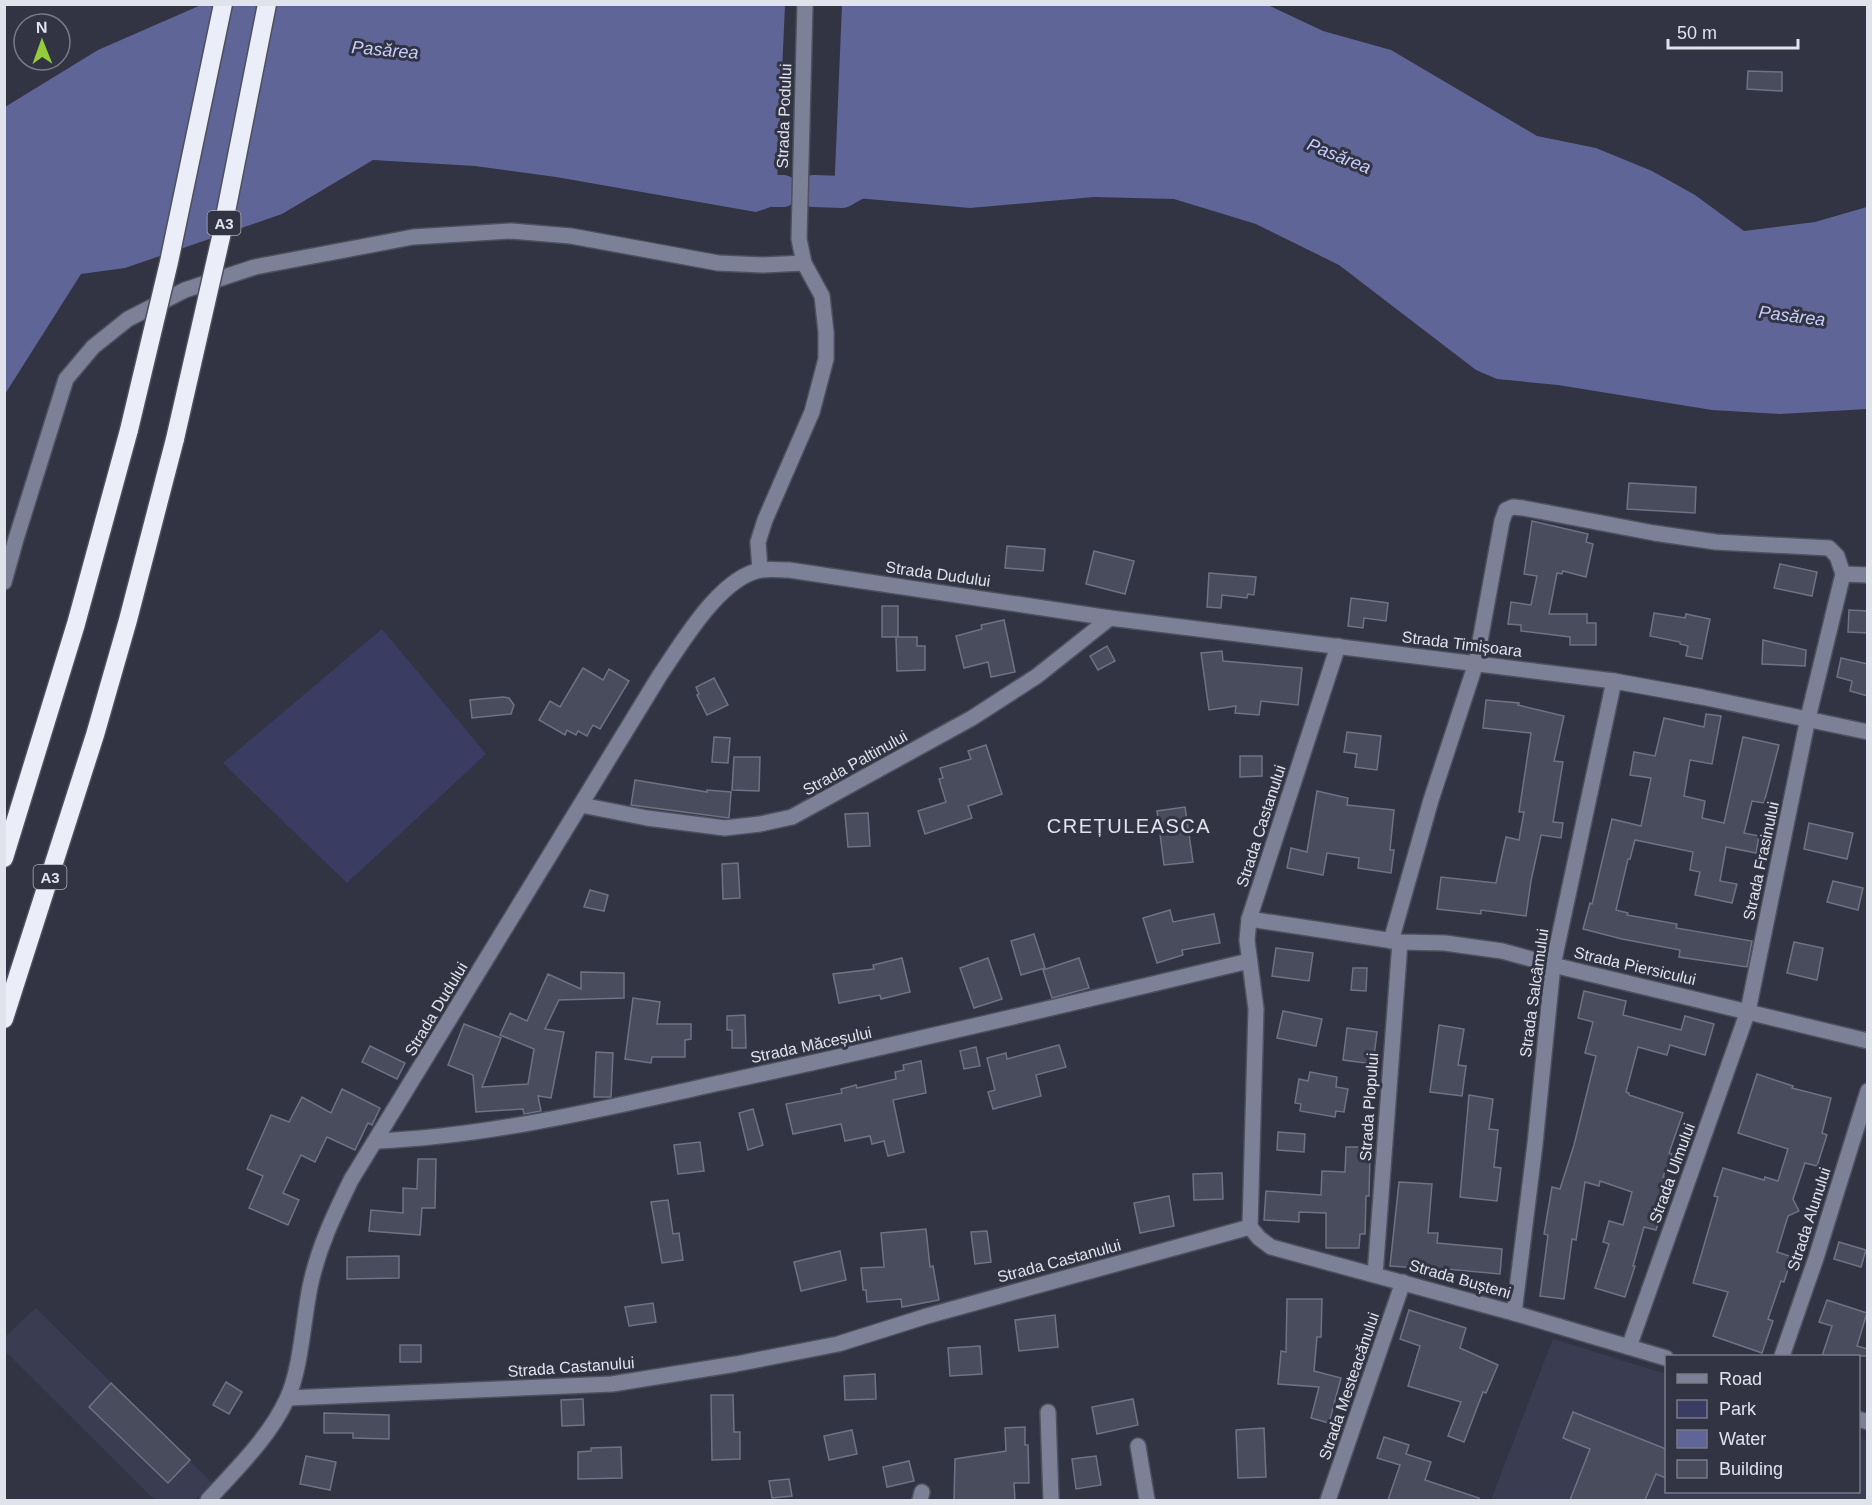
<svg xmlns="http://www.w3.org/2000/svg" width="1872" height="1505" font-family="Helvetica,sans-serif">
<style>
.built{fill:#3a3d52}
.green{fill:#3a3d61}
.water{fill:#606597}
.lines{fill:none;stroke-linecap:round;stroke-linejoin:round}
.river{stroke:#606597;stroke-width:32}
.building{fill:#494c5c;stroke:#6f7284;stroke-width:1.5}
.minor-casing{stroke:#4e505e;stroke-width:18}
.highway-casing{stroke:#4e505e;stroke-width:21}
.minor{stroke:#7d8198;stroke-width:15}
.highway{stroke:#ebedf9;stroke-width:18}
.highway-bridge-casing{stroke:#4e505e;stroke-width:21;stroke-linecap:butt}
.highway-bridge{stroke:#ebedf9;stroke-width:18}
.labels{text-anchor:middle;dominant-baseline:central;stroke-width:6;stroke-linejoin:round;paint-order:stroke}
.shield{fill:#323443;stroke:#acaeb9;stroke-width:1.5}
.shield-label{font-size:15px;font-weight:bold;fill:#e0e2ec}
.street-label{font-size:16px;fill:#e0e2ec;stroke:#323443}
.water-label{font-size:18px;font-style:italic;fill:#c8cefd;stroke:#323443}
.quarter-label{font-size:20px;letter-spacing:1.5px;fill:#e0e2ec;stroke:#323443}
</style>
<rect width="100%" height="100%" fill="#323443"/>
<!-- built -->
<g class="built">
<path d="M36,1308L212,1483L195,1500H155L5,1351V1337Z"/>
<path d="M1553,1339L1666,1374V1492H1858L1859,1438L1867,1441V1500H1491Z"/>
</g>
<!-- green -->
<path class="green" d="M382,629L486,754L347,883L223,763Z"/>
<!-- water -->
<g class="water">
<path d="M201,5H785L776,205L756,212L556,177L475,166L373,160L282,214L125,268L81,274L5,394V107L98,50Z"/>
<path d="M842,5H1268L1323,31L1391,50L1537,136L1596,148L1652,171L1695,195L1744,231L1815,222L1867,207V409L1780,414L1712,410L1558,385L1497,379L1476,370L1339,265L1256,224L1174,199L1094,197L970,208L834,196Z"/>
</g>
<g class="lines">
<!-- river -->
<g class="river">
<path d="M740,172L773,191H783"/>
<path d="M814,191L842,192L872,175"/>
</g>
</g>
<!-- building -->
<g class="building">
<path d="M1748,71L1782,72V91L1747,89Z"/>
<path d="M1629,483L1696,487L1695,513L1627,509Z"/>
<path d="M1532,521L1588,534L1586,542L1593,544L1586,577L1563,571L1562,574L1557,573L1549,614H1587V623H1596V645H1570V637L1521,631V625L1508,624L1511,602L1531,605L1537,576L1524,574Z"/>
<path d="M1007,546L1045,549L1043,571L1005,568Z"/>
<path d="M1094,551L1134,561L1125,594L1086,584Z"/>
<path d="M1780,564L1817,572L1812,596L1774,588Z"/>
<path d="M1209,573L1256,577L1254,595L1248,594L1247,598L1222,595L1221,608L1207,607Z"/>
<path d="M1351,598L1388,603L1386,621L1364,618L1363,628L1348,626Z"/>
<rect x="882" y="606" width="16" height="31"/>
<path d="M1849,610L1868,611V633L1848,632Z"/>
<path d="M1654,613L1685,618L1686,614L1710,619L1702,659L1686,656L1688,646L1680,644V642L1650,636Z"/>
<path d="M1004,620L1015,672L991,677L988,662L964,668L956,636L982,629L981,625Z"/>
<path d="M896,637H917V646H925V670L897,671Z"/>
<path d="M1763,640L1806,650L1805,666L1762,664Z"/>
<path d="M1107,646L1115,661L1098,670L1090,656Z"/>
<path d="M1222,651L1223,661L1302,668L1298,705L1261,701L1259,715L1235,713L1236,706L1209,710L1201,653Z"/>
<path d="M1841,658L1868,664V696L1850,691L1852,681L1837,677Z"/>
<path d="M583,668L603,680L609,669L629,681L600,729L593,725L587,736L578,731L576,735L567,730L565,735L539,720L550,701L560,707Z"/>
<path d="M714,678L728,705L707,715L697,695L699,694L696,687Z"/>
<path d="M503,697L509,698L514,705L511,714L472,718L470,700Z"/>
<path d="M1486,700L1519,703L1518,705L1564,716L1554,761L1563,762L1553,822L1563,823L1561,838L1541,835L1531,881L1526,916L1481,910V914L1437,909L1441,877L1496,883L1506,837L1519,840L1524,812H1519L1531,733L1483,728Z"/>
<path d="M1706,714L1721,716L1712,764L1690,760L1684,796L1705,801L1702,818L1724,823L1743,737L1779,745L1764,803L1752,801L1744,833L1759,836L1756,853L1726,847L1720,881L1737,884L1732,903L1695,895L1700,872L1690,870L1693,852L1635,840L1630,859H1628L1616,910L1628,913L1627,915L1677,924L1676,928L1752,941L1747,967L1679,957L1680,950L1622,939L1583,929L1590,903L1592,904L1612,819L1641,826L1651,778L1630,775L1634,752L1655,756L1664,718L1704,727Z"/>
<path d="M1347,732L1381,736L1377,770L1355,767L1357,754L1344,752Z"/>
<path d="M714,737L730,738L728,763L712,762Z"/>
<path d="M986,745L1002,794L968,806L972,818L925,834L918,811L946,802L939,779L943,778L940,768L971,759L968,751Z"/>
<path d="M1240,756H1262V776L1240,777Z"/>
<path d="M734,757H760L759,791L732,790Z"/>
<path d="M635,780L707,792V790L731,792L729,818L631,805Z"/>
<path d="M1317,791L1348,798L1347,805L1394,810L1390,850H1394L1391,873L1358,868L1359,858L1327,853L1323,875L1287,868L1291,848L1307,852Z"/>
<path d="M1185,807L1193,862L1164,865L1157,811Z"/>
<path d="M868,813L870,846L848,847L845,814Z"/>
<path d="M1809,823L1853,833L1847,859L1804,849Z"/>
<path d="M738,863L740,898L723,899L722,864Z"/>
<path d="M1833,881L1863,888L1858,910L1827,902Z"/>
<path d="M590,890L608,895L604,911L584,907Z"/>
<path d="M1170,910L1173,922L1214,914L1220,943L1182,950L1183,955L1157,963L1143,918Z"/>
<path d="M1034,934L1045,968L1021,975L1011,941Z"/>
<path d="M1794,942L1823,948L1817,980L1787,973Z"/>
<path d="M1276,948L1313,953L1309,981L1272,976Z"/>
<path d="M902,958L910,992L881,999L880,995L839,1003L833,974L874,969L873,965Z"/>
<path d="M988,958L1002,999L974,1008L960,968Z"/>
<path d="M1079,958L1089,988L1052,998L1043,970Z"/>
<path d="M1353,968H1367L1366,991L1351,990Z"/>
<path d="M581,972L624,973V998L559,1000L545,1029L564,1032L551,1098L538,1096L541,1111L524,1114L523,1109L476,1112L473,1075L448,1065L464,1024L501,1038L482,1087L528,1084L534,1049L500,1035L510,1013L527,1021L548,974L581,989Z"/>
<path d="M1584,991L1626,1001L1623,1015L1681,1030L1685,1016L1714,1024L1705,1055L1670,1045L1667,1055L1638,1047L1626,1092L1629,1093V1095L1683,1113L1669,1153L1672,1154L1663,1177L1673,1180L1668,1193H1667L1656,1230L1644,1227L1633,1266H1635L1625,1297L1595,1288L1609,1244L1603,1242L1609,1221L1623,1225L1632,1192L1600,1181L1599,1186L1585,1182L1576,1240L1572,1239L1564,1299L1540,1296L1548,1235L1544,1234L1552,1187L1560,1189L1574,1145L1596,1056L1585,1053L1593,1022L1578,1018Z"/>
<path d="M633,998L660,1002L657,1024H691V1039L685,1040V1057H652L651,1063L625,1059Z"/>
<path d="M1283,1011L1322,1019L1316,1046L1277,1038Z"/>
<path d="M745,1015L746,1048H732V1030H727V1016Z"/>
<path d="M1439,1025L1464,1029L1458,1065L1466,1066L1462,1096L1430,1092Z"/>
<path d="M1347,1028L1377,1032L1373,1064L1343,1060Z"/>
<path d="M1059,1045L1066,1067L1036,1075L1041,1096L993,1109L988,1092L995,1090L987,1058L1006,1053L1007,1059Z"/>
<path d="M370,1046L405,1063L397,1079L362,1062Z"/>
<path d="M976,1047L980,1066L964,1069L960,1051Z"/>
<path d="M596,1052L613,1053L611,1097H594Z"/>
<path d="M921,1061L926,1093L893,1100L904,1152L888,1156L884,1141L872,1144L870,1136L845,1141L841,1124L793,1134L786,1104L842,1093L841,1089L856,1085L857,1088L896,1079L895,1072L904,1070L903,1065Z"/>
<path d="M1310,1072L1337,1077L1336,1087L1348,1089L1344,1112L1336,1111L1335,1117L1300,1111L1301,1104L1295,1103L1299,1079L1308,1081Z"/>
<path d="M1757,1074L1793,1086L1792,1088L1831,1098L1822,1133L1827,1135L1817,1166L1805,1163L1793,1199L1799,1211L1788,1216L1777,1252L1792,1257L1784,1282L1781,1281L1768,1319L1773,1321L1762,1353L1713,1336L1728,1292L1693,1283L1718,1197L1714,1196L1723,1168L1764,1180L1765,1177L1778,1181L1788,1149L1738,1133Z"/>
<path d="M342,1089L380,1108L372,1125L368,1123L355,1150L327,1137L315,1162L301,1155L283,1193L299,1200L288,1225L249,1208L263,1176L247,1169L271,1115L289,1122L302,1097L331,1113Z"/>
<path d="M1469,1095L1493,1099L1489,1129L1498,1130L1494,1167L1501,1168L1497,1201L1460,1197Z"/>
<path d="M753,1109L763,1145L748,1150L739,1113Z"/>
<path d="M1278,1132L1305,1134L1304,1152L1277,1150Z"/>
<path d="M700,1142L704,1171L678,1174L674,1145Z"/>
<path d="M1346,1147H1363L1362,1154H1370L1369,1196H1366L1365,1234H1360L1359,1248H1326V1213L1299,1212V1222L1264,1220L1266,1191L1321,1195L1322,1171L1345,1172Z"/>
<path d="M418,1159H436L435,1208H422L420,1235L369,1231L371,1210L403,1213V1188L417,1189Z"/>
<path d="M1222,1173L1223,1199L1194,1200L1193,1174Z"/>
<path d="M1399,1182L1432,1184L1428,1233H1438L1437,1243L1502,1249L1500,1274L1435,1268V1269L1390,1266Z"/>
<path d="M1169,1196L1174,1226L1140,1233L1134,1203Z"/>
<path d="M668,1200L673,1234L679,1233L683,1260L662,1263L651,1202Z"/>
<path d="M926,1229L930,1267L933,1266L939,1300L902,1307L901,1299L867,1302L866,1290H863L861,1268L884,1267L881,1233Z"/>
<path d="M987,1231L991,1262L975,1264L971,1232Z"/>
<path d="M1839,1242L1866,1250L1861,1267L1834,1259Z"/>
<path d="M840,1251L846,1280L801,1291L794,1262Z"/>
<path d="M399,1256V1278L347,1279V1257Z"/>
<path d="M1287,1299H1322L1321,1337H1317L1314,1371L1341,1378L1329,1423L1311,1418L1319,1387L1278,1384L1281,1351L1286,1352Z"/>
<path d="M1827,1300L1867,1313L1857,1346L1868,1349V1356H1822L1832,1326L1819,1322Z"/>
<path d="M653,1303L656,1322L629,1326L625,1307Z"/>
<path d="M1409,1310L1466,1328L1460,1348L1498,1365L1486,1393L1483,1392L1464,1442L1448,1436L1461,1402L1408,1386L1420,1346L1400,1339Z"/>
<path d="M1055,1315L1058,1347L1019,1351L1015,1320Z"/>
<rect x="400" y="1345" width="21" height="17"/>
<path d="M980,1346L982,1374L950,1376L948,1348Z"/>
<path d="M875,1374L876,1399L845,1400L844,1376Z"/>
<path d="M226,1382L242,1392L229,1414L213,1405Z"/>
<path d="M111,1383L190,1460L168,1483L89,1407Z"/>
<path d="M711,1395H733L734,1432H740V1459L712,1460Z"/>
<path d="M583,1399L584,1425L562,1426L561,1400Z"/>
<path d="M1133,1399L1138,1425L1097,1434L1092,1407Z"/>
<path d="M1573,1412L1666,1449V1478L1656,1474L1645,1500H1570L1590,1449L1563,1438Z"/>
<path d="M324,1413L389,1415V1439L353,1438V1433H324Z"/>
<path d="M1025,1427V1445H1028L1029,1483H1014L1015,1500H954L955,1459L1006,1451L1005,1428Z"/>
<path d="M1264,1428L1266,1477L1238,1478L1236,1430Z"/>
<path d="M852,1430L857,1454L829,1460L824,1436Z"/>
<path d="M1384,1437L1409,1445L1406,1454L1431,1462L1425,1480L1479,1498V1500H1388L1400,1465L1377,1458Z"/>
<path d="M621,1447L622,1478L578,1479V1452L591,1451V1448Z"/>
<path d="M306,1456L336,1462L330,1490L300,1484Z"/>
<path d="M1096,1456L1101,1485L1076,1489L1072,1459Z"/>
<path d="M909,1461L914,1481L887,1487L883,1467Z"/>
<path d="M789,1479L792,1496L772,1498L769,1481Z"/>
</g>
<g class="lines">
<defs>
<g id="minor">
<path d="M760,570L758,542L765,520L812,412L826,359V332L822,296L804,263L799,239L805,4"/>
<path d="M4,582L16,539L66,379L93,347L128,319L185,290L255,267L413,237L511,231L571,236L718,263L763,265L804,263"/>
<path d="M581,805L647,818L725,828L760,824L792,817L972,718L1037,676L1110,618"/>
<path d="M1249,919L1400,942L1445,943L1502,951L1553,965L1868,1041"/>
<path d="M1391,941L1431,800L1476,663L1502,521L1506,510L1513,507L1523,508L1654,533L1716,542L1829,548L1837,556L1843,574"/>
<path d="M377,1141C494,1136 610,1107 724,1082C900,1044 1074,1003 1249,961"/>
<path d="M1250,1227L1256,1009L1247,940L1249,919L1338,646"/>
<path d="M1250,1227L1259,1238L1271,1247L1514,1313L1666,1358"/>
<path d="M1375,1275L1400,942"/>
<path d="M1514,1313L1535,1144L1553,965L1614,681"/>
<path d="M1629,1347L1748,1011L1808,718L1843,574L1868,575"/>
<path d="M1782,1356L1816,1258L1868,1091"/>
<path d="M288,1398L612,1384L736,1364L838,1344L927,1316L1250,1227"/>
<path d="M1048,1412L1051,1500"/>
<path d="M1858,1419L1868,1422"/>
<path d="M1138,1446L1147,1500"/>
<path d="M208,1500C236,1469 269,1438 287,1399C301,1369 303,1321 310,1287C318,1248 334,1215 351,1180L660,675C682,643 720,577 761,570C770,569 780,570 789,570L1110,618L1614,681L1702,697L1868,732"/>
<path d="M920,1500L922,1492"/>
<path d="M1328,1500L1403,1282"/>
</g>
<g id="highway">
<path d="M4,858L76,624L129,430"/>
<path d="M4,1019L95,735L128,620L175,439"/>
</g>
</defs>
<!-- minor casing -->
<use href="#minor" class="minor-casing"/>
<!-- highway casing -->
<use href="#highway" class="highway-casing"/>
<!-- minor -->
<use href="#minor" class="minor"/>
<!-- highway -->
<use href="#highway" class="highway"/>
<defs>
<g id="highway-bridge">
<path d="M129,430L169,262L223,4"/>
<path d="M175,439L221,237L267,4"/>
</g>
</defs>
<!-- highway-bridge casing -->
<use href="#highway-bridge" class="highway-bridge-casing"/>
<!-- highway-bridge -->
<use href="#highway-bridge" class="highway-bridge"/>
</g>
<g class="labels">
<!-- shield labels -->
<g class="shield">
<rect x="207.5" y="211" width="33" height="24" rx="4.5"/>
<rect x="33.5" y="865" width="33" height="24" rx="4.5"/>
</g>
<g class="shield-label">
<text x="224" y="223">A3</text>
<text x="50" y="877">A3</text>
</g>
<!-- street labels -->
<g class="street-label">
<text transform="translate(784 116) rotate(-88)">Strada Podului</text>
<text transform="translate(938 574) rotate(8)">Strada Dudului</text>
<text transform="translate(1462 644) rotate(7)">Strada Timișoara</text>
<text transform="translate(855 763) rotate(-29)">Strada Paltinului</text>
<text transform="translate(1261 826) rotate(-72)">Strada Castanului</text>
<text transform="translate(1761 861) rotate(-78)">Strada Frasinului</text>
<text transform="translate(1635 966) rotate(13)">Strada Piersicului</text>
<text transform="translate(1534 993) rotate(-82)">Strada Salcâmului</text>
<text transform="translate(436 1009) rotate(-59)">Strada Dudului</text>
<text transform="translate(811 1045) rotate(-12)">Strada Măceșului</text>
<text transform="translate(1369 1107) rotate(-86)">Strada Plopului</text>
<text transform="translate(1672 1173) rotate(-70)">Strada Ulmului</text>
<text transform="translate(1809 1219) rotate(-72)">Strada Alunului</text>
<text transform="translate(1059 1261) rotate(-15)">Strada Castanului</text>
<text transform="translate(1460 1279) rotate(16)">Strada Bușteni</text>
<text transform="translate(571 1367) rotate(-4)">Strada Castanului</text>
<text transform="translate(1349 1386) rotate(-71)">Strada Mesteacănului</text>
</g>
<!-- water labels -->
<g class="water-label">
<text transform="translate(385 50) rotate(5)">Pasărea</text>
<text transform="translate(1339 156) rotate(22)">Pasărea</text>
<text transform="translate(1792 316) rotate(7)">Pasărea</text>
</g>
<!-- quarter labels -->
<g class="quarter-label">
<text x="1129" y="826">CREȚULEASCA</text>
</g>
</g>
<!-- border -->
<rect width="1872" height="1505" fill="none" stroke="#e0e2ec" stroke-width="12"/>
<!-- legend -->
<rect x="1665" y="1355" width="195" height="138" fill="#323443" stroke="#787a87" stroke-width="1.5"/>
<rect x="1677" y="1374" width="30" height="9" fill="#7d8198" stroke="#787a87" stroke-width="1.5"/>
<text x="1719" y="1385" font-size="18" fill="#e0e2ec">Road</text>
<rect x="1677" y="1400" width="30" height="18" fill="#3a3d61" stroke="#787a87" stroke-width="1.5"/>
<text x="1719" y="1415" font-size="18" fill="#e0e2ec">Park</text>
<rect x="1677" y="1430" width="30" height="18" fill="#606597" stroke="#787a87" stroke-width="1.5"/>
<text x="1719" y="1445" font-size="18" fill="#e0e2ec">Water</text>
<rect x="1677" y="1460" width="30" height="18" fill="#494c5c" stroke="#787a87" stroke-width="1.5"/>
<text x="1719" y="1475" font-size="18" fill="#e0e2ec">Building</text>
<!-- north arrow -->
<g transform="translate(42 42) rotate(359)"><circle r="28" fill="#323443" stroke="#787a87" stroke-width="1.5"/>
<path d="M0-4.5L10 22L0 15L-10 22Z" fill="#94cc3c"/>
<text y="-9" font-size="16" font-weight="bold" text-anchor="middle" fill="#e0e2ec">N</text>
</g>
<!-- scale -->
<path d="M1668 39v9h130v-9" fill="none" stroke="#e0e2ec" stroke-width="3"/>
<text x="1677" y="39" font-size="18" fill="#e0e2ec" stroke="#323443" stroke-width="4.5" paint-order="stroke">50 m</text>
</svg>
